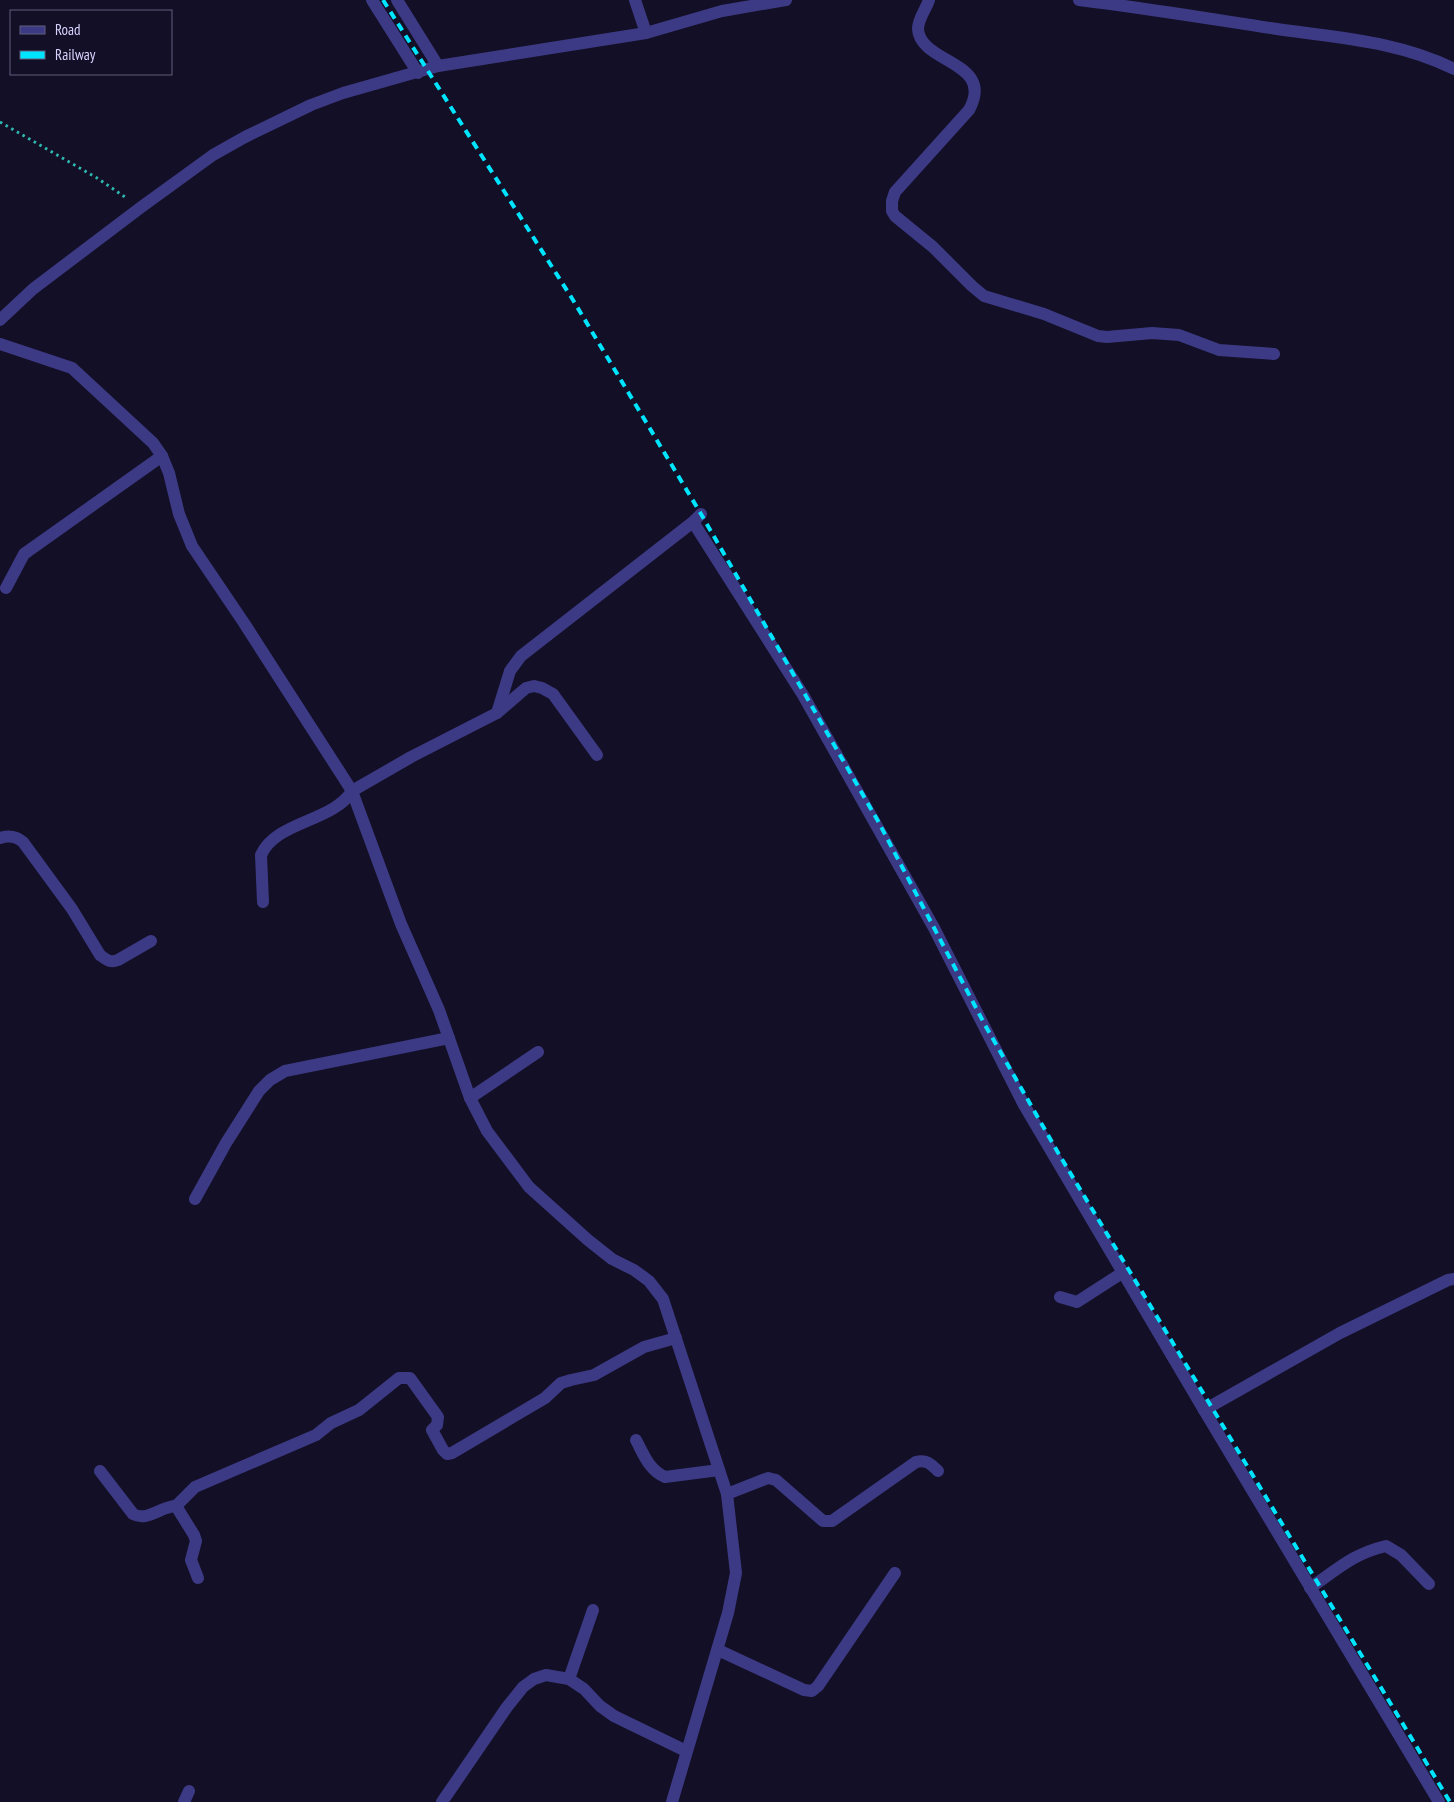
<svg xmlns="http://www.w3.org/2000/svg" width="1454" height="1802" font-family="'PT Sans Narrow',sans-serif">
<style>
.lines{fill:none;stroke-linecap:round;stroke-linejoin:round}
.path{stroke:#2fb8b0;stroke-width:3;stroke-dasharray:2.5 4;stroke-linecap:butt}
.minor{stroke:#3d3a85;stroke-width:12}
.rail{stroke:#00e5ff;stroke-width:4;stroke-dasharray:8 6;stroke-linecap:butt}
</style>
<rect width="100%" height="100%" fill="#130f26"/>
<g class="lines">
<!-- path -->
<path class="path" d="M0,122L97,178L128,199"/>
<!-- minor -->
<g class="minor">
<path d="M372,0L418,73"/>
<path d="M397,0L438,66"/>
<path d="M635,0L646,33"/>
<path d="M929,0C926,9 918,19 918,29C920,64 996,61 969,110L895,192L892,201V211L895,216L933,247L972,286L984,296L1044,314L1098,336L1107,337L1152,333L1179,335L1219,350L1274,354"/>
<path d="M1079,0C1145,8 1211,19 1277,29C1337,38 1399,41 1454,69"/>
<path d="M0,320L33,289L140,208L213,155L245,137L311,105L343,93L438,66L646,33L722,11L786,0"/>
<path d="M0,344L72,368L153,443L162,456L169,473L179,514L192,546L244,623L352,791L401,924L439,1010L470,1098L487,1131L529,1187L588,1240L612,1259L634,1270L649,1281L663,1299L727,1494L736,1573L728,1613L672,1802"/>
<path d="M693,522L803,695L934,928L1024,1105L1204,1410L1439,1802"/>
<path d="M6,588L24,554L162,456"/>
<path d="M497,713L526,688L534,686L542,688L553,694L597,755"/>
<path d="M0,838C9,835 16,836 23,842L72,909L100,955C107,960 110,963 118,960L151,941"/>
<path d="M263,902L261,855C276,821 333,822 352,791L411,757L497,713L510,671L521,656L693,522L701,514"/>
<path d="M470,1098L538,1052"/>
<path d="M195,1199L226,1143L259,1091L270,1080L285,1071L449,1038"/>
<path d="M1060,1297L1077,1302L1122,1273"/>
<path d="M1204,1410L1340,1333L1448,1280L1454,1279"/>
<path d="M636,1440C644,1455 649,1470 665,1477L719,1470"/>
<path d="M100,1471L133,1514C148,1522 161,1506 176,1506"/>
<path d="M727,1494L768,1478L776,1480L823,1521H832L916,1462C926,1459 931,1464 938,1471"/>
<path d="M198,1578L191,1560L196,1541L194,1535L176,1506L195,1487L316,1435L331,1423L359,1410L399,1378H410L438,1417L437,1425L432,1430L443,1450L447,1454L452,1453L545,1398L561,1383L571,1380L594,1375L644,1347L676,1338"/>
<path d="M1310,1588C1337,1570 1352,1554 1386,1546L1401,1555L1429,1584"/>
<path d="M718,1650L804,1690L812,1691L818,1686L895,1573"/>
<path d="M569,1679L593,1610"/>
<path d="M184,1802L189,1791"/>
<path d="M442,1802L507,1707L523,1687L534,1679L546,1675L569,1679L584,1689L600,1706L614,1716L686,1751"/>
</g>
<!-- rail -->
<path class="rail" d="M383,0L573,300L701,514L878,821L985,1025L1060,1156L1450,1802"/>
</g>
<!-- legend -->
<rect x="10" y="10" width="162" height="65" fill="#130f26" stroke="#625e7d"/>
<rect x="20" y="26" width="25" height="8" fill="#3d3a85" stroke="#625e7d"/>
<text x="55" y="35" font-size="15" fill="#d9d4ff">Road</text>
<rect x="20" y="51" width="25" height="8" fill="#00e5ff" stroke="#625e7d"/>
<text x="55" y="60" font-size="15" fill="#d9d4ff">Railway</text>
</svg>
